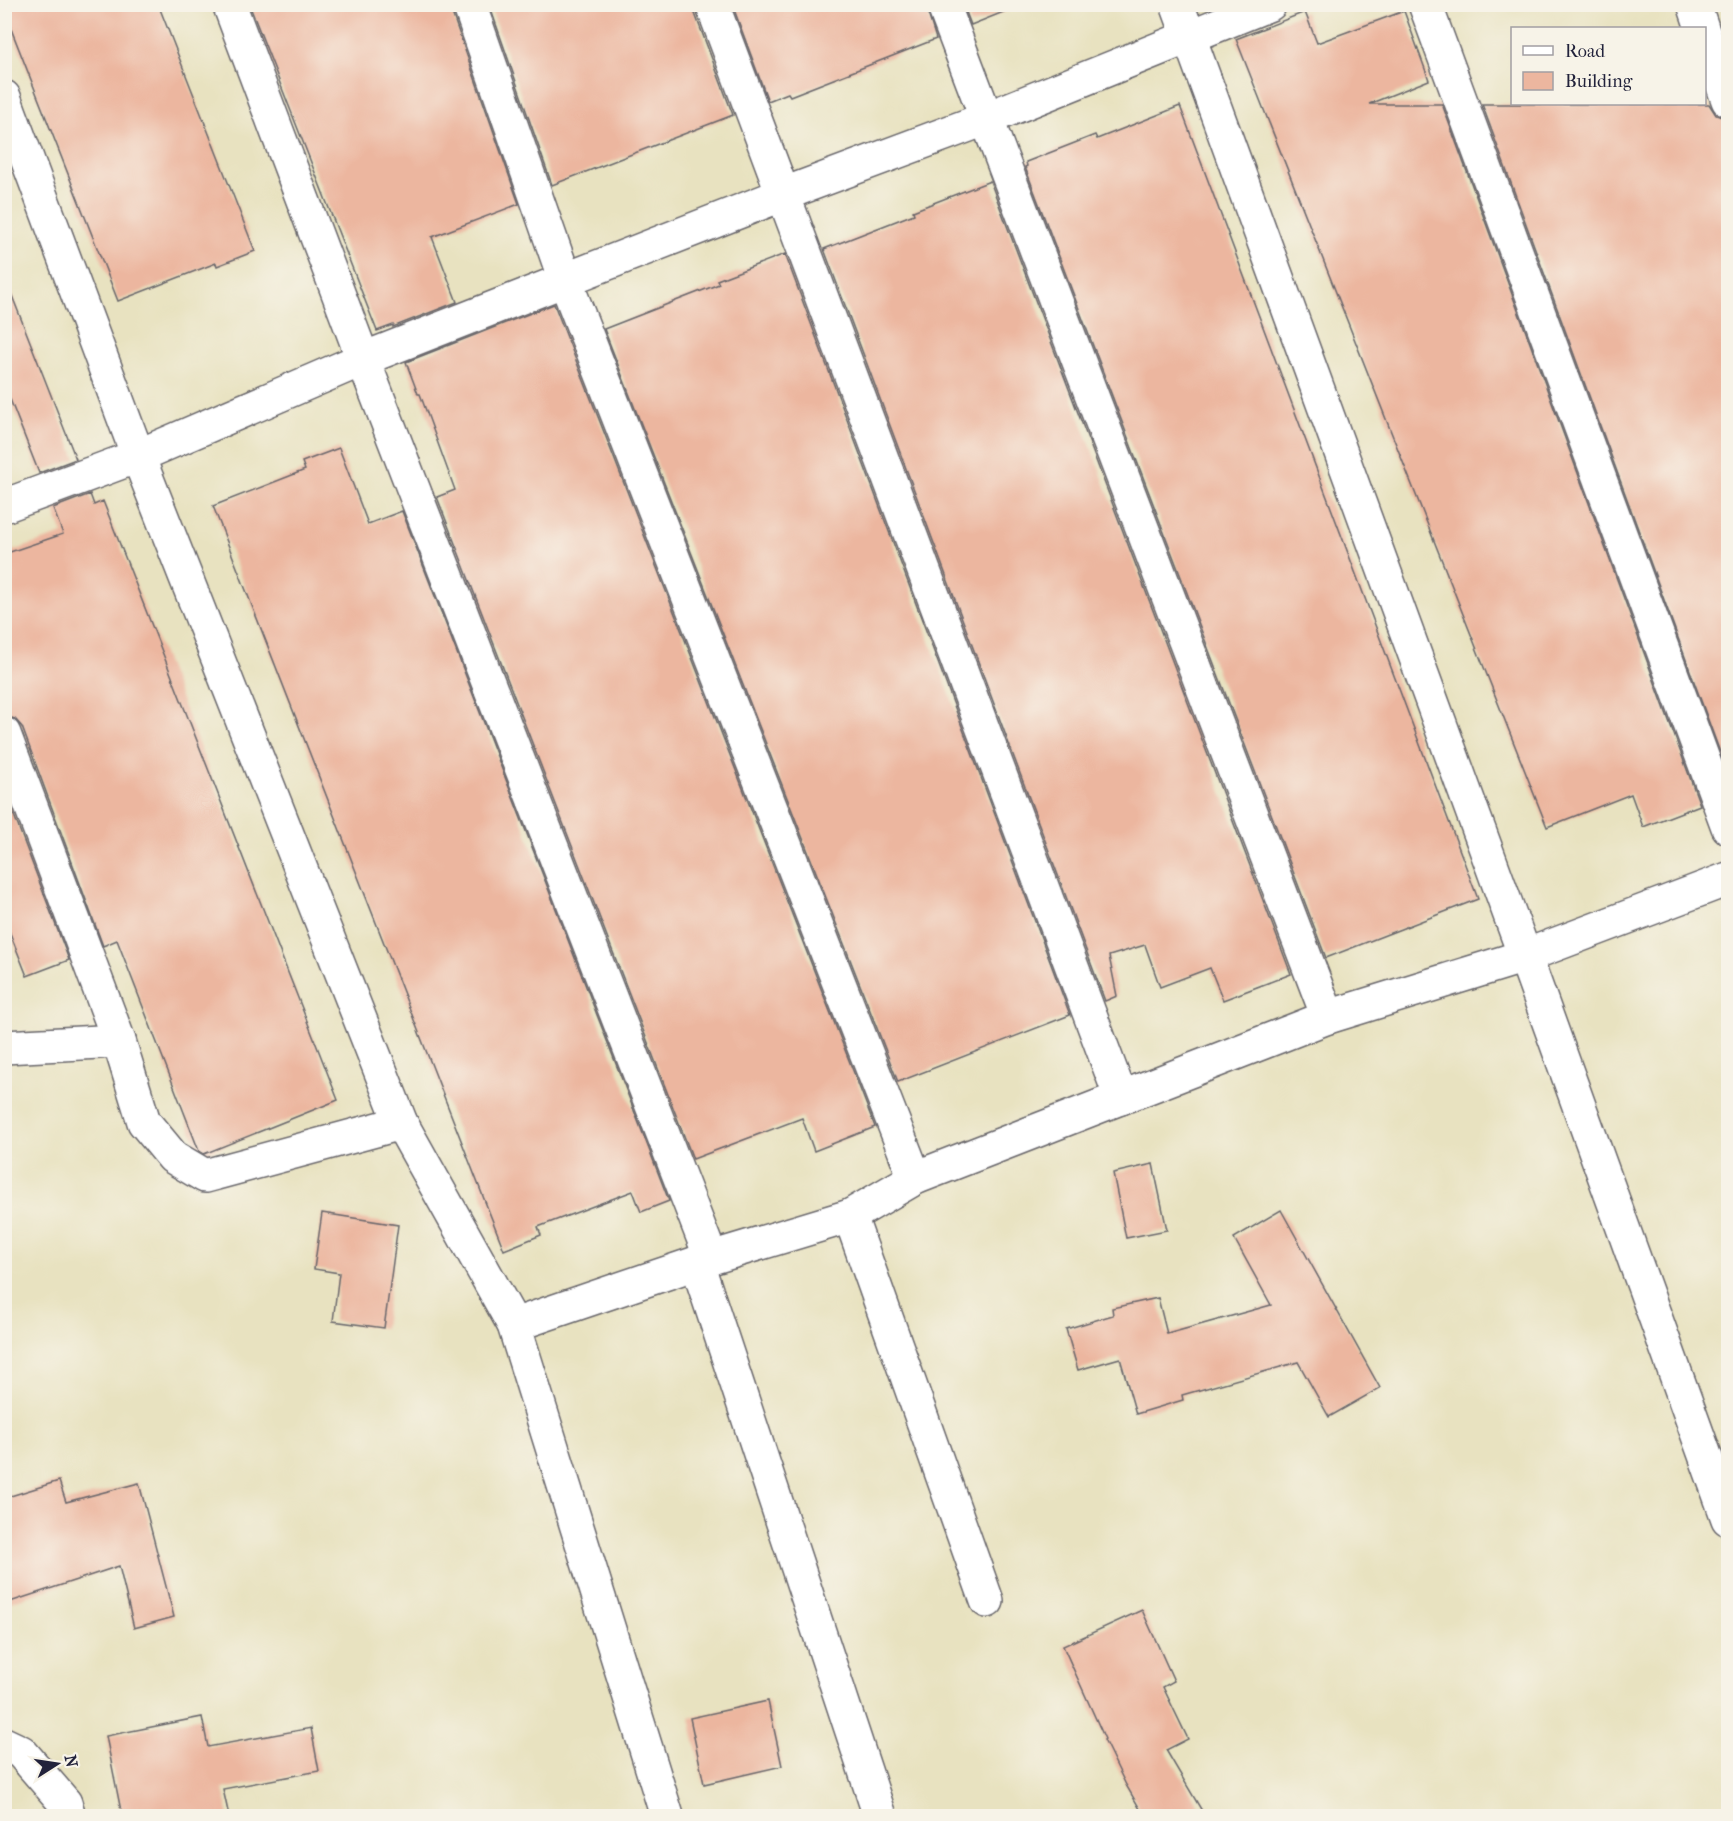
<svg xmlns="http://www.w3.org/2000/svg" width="1733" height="1821" font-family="'IM FELL French Canon',serif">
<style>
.building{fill:#ecb69f}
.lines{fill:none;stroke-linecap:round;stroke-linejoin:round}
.minor-casing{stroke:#67656a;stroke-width:36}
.minor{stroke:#fff;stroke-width:33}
</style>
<rect width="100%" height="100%" fill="#f7f3e8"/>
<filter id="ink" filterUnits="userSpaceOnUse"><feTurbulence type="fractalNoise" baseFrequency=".0167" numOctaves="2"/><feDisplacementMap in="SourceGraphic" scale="12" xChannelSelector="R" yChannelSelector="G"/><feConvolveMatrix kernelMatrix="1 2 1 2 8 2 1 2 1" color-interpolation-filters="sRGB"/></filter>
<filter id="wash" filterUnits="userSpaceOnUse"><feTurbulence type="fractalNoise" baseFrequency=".008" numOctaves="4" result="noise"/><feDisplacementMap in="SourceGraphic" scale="24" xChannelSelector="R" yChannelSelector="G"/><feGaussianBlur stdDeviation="1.35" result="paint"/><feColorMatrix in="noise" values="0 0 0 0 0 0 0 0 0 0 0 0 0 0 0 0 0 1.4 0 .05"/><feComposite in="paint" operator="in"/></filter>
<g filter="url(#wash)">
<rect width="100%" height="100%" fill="#e8e2c0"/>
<g id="blocks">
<!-- building -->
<g class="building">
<path d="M4,4H158L255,251L217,266L216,263L118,301L4,11Z"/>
<path d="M249,4H451V10L519,204L432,237L457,302L393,327V325L377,331Z"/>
<path d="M489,4H694V11L733,115L552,185Z"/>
<path d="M732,4H925L936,39L790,96L788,93L768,101Z"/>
<path d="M963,4H1016V7L971,25Z"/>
<path d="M1404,11L1429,80L1369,104H1442L1700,805L1643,827L1631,794L1547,827L1236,39L1305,12L1317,43Z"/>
<path d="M1482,104H1709L1716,115L1724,118H1728V774Z"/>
<path d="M1180,106L1478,899L1326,958L1025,167L1027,166L1026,162L1095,135L1097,139Z"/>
<path d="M990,181L1291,974L1223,1000L1210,968L1160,987L1145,945L1109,956L1117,996L1105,1001L824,249L914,214L913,211Z"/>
<path d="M785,254L1070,1015L898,1082L604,329L719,284L717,280Z"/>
<path d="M4,283H7L76,459L39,473L4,384Z"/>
<path d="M554,304L875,1127L814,1151L802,1118L693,1159L437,497L455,490L420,394H418L406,362Z"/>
<path d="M339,448L368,524L402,511L669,1201L641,1212L633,1191L538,1227L541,1235L504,1250L213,506L305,470L302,462Z"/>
<path d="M90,494L94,505L103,501L338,1100L204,1154L199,1151L117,940L103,946L22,727L15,719L4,716V554L63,534L53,508Z"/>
<path d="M4,789L69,960L27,976L4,918Z"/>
<path d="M1153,1164L1167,1230L1126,1238L1113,1173Z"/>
<path d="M1281,1210L1380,1388L1329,1417L1298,1362L1182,1395L1183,1400L1136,1414L1120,1358L1078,1370L1066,1329L1113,1315L1112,1308L1158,1298L1167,1334L1271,1305L1234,1238Z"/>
<path d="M322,1213L398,1225L384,1328L333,1321L339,1273L314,1269Z"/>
<path d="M59,1481L66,1502L139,1483L174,1617L134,1628L119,1566L4,1604V1498Z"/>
<path d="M1142,1610L1174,1681L1163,1687L1188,1739L1166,1750L1205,1816H1144L1126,1785L1104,1740L1105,1739L1063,1646Z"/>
<path d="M768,1701L782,1766L704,1784L690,1718Z"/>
<path d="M202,1717L208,1747L311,1728L319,1771L223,1789L229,1816H122L106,1736Z"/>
</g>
</g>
</g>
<g filter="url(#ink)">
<use href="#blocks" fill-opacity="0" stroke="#67656a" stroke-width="1.5"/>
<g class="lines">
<defs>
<g id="minor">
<path d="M229,4L363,359L711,1258"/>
<path d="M469,4L565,280L915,1178"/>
<path d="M712,4L1121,1098"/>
<path d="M943,4L1328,1017"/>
<path d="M1177,4L1525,956L1728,1519"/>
<path d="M1425,4L1728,827"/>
<path d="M1694,4L1702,28"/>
<path d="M1704,34L1728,100"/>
<path d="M4,97L138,456L401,1123L514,1325L667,1816"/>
<path d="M4,506L138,456L363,359L784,194L985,119L1270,4"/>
<path d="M4,734L119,1041L144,1122L173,1157L205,1176L401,1123"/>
<path d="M4,1047L119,1041"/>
<path d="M850,1216L987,1601"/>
<path d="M697,1263L880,1816"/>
<path d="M514,1325L711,1258L850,1216L915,1178L1328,1017L1525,956L1728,879"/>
<path d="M4,1744L21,1752L65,1803L69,1816"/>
</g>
</defs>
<!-- minor casing -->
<use href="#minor" class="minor-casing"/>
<!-- minor -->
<use href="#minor" class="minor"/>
</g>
</g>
<!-- margin -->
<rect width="1733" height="1821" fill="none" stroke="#f7f3e8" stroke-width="24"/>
<!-- legend -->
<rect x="1511" y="27" width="195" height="78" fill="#f7f3e8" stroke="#a29fa3" stroke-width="1.5"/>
<rect x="1523" y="46" width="30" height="9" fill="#ffffff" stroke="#a29fa3" stroke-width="1.5"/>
<text x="1565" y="57" font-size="18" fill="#22223b">Road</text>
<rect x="1523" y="72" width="30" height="18" fill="#ecb69f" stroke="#a29fa3" stroke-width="1.5"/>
<text x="1565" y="87" font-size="18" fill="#22223b">Building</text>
<!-- north arrow -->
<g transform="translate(57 1764) rotate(78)" stroke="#f7f3e8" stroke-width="4.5" paint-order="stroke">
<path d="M0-4.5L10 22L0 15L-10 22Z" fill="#22223b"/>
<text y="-9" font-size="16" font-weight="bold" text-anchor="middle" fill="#22223b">N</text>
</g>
</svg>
